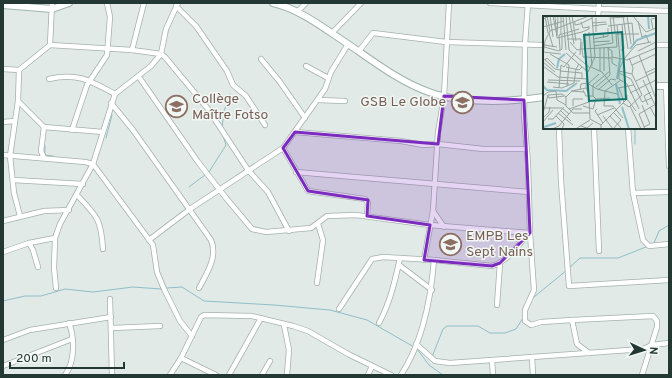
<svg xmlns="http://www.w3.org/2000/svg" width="672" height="378" font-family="Overpass,sans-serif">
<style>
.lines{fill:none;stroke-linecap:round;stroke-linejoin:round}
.stream{stroke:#8fbec9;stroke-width:1}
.street-casing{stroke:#a4b1ad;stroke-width:6}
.secondary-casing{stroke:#a1b4ae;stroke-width:8}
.street{stroke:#fff;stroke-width:4.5}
.secondary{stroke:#fff;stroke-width:6}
.marked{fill:#7b2cbf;fill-opacity:0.2;stroke:#7b2cbf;stroke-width:3;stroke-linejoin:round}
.labels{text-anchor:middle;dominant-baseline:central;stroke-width:3;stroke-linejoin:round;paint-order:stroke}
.education-label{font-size:14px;fill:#785e54;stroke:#f1f7f4;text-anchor:start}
.inset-river{fill:none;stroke:#8fbec9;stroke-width:2}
.inset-road{fill:none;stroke:#95a39e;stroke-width:1}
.view{fill:#0f766e;fill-opacity:0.15;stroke:#0f766e;stroke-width:2}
.inset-edge{fill:none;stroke:#233833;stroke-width:2}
</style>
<rect width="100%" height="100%" fill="#e1eae6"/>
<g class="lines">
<!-- stream -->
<g class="stream">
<path d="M222,128L224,111L230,94"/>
<path d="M635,128V144"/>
<path d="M106,138L112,115"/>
<path d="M45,146V155L53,156"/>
<path d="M209,172L226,145L222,133"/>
<path d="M189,187L205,175"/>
<path d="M654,243L659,231L669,225"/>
<path d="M569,268L580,258H618L646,247"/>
<path d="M167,288L182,287L204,301L274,305L330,310L367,320L414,347"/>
<path d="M534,297L567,270"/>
<path d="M3,301L25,296H41L65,289L93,292L133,287L161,289"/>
<path d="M417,349L429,365L443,375"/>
<path d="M432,357L443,329L447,326H478L490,333H505L516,329L523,318"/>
</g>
<defs>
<g id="street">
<path d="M490,3L598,9L669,11"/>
<path d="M528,3L525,44L524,115L528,164L530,233L534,290L525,310V321L531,325L541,322L572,320L653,316L657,321V327L642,375"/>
<path d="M176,6L196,26L227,71L233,85L246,96L265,125"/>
<path d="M297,12L306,3"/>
<path d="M598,17L599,3"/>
<path d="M332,33L361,3"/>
<path d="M50,45L132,50L161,54L165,57L208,109L248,170L268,192L289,231"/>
<path d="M655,45H669"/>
<path d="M132,50L144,3"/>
<path d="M359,51L373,33L446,42L544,45"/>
<path d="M261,59L280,82L305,118"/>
<path d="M306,66L328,78"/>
<path d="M3,69L19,70L50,45L52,3"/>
<path d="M19,70L18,101L10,156L14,193L20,216"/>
<path d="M139,77L198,162L226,198L252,229L266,232L311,228L327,216L356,215L430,225L530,233"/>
<path d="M49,79C77,72 91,81 115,94"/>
<path d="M666,86L669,166"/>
<path d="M318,100L345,101"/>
<path d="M18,101L44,127L103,132"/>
<path d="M111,103L133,130L211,240C218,257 207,273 199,288"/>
<path d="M3,122L15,121"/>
<path d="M559,128L561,181L569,286L669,280"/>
<path d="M594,128L599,251"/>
<path d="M628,128L633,193L643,240L649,246L669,244"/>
<path d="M72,130L87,85L107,55L110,17L107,3"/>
<path d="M295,132L401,141L423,145L438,144L483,149H526"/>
<path d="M283,148L308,191L365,199L368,203L367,216"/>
<path d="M3,155L85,162L93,164L153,245L157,272L164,289L180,321L192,336"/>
<path d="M44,158L41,151L44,127"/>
<path d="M296,172L529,192"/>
<path d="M13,180L83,184"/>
<path d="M633,193L669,192"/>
<path d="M77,195C97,216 101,219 103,249"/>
<path d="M433,211L444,227"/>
<path d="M3,221L44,211L69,210"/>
<path d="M149,240L190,209L283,148L325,89L331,72L348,44"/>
<path d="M29,243L33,250L38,267"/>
<path d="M3,252L29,243L55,238"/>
<path d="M424,260L433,211L438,133L444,96L449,3"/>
<path d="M399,265L432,290"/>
<path d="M317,283L323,240L318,224"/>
<path d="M56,288L54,268L55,238L60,224L93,164L115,94L151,66L161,54L166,29L178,3"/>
<path d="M110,299L112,375"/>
<path d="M497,305L500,263"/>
<path d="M339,309L372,259L383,257L434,260L492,266C504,263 522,245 526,233"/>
<path d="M572,320L577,344L589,353"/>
<path d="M379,323C390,303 395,281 400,258"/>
<path d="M284,325L289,350L287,375"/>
<path d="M112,328L160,326"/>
<path d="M3,340L30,330L111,317"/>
<path d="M416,344L435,361L450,363L643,349L652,345L669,343"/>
<path d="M532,357L533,375"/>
<path d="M181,358L216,375"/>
<path d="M492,360L493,375"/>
<path d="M3,366L72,339"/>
<path d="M65,375C75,362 75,339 69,323"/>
<path d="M170,375L181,358L201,317L204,315L252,316L293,326L308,331L348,354L391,375"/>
<path d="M229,375L261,318"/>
<path d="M262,375L270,361"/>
<path d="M368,375L372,366"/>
<path d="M401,375C422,343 431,298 434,260"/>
</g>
<g id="secondary">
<path d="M273,3C300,9 325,29 348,44C373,61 400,82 429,92C460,104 512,102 544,97"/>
<path d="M3,5L52,9L69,3"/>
<path d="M655,86H669"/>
</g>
</defs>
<!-- street casing -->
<use href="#street" class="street-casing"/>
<!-- secondary casing -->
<use href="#secondary" class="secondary-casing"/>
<!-- street -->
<use href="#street" class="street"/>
<!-- secondary -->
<use href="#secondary" class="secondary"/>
</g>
<!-- marked area -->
<path class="marked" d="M444,96L524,100L530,233L500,263L492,266L424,260L430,225L367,216L368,200L308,191L283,148L295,132L438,144Z"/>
<!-- icons -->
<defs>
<symbol id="school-ring" viewBox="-11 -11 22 22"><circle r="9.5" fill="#f1f7f4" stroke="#8d6e63" stroke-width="1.5"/><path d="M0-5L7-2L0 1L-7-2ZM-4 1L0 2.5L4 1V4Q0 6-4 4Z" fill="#8d6e63"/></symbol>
</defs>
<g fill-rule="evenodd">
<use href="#school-ring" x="450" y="90" width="25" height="25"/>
<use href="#school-ring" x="164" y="94" width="25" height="25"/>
<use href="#school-ring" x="438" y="232" width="25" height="25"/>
</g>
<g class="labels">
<!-- education labels -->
<g class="education-label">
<text x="192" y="99">Collège<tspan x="192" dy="16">Maître Fotso</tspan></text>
<text x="446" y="102" text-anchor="end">GSB Le Globe</text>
<text x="466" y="236">EMPB Les<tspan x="466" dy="16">Sept Nains</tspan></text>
</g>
</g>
<!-- overview -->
<g transform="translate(543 16)">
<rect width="113" height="113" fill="#e1eae6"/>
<path class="inset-river" d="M105,0L106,13M87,33L94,24L113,17M14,52L16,43L22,38M74,63L77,43M73,68L77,88M0,70L4,74L23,75L34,67M79,91L86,113M1,111L13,107"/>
<path class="inset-road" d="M2,0L5,17M4,0L7,15M10,0L14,20M12,0L14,22L39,16L46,13V10M18,0V18M20,0L23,34M23,0L26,34L47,52M26,0L31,28M29,0L33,25M49,0L52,41L44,58L43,71L46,80L47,103L58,109V113M70,0L72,16M80,0L85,33M84,0L88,28M90,0L103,16L113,12M53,2V16M68,2L82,1M0,3L7,0L10,21M95,5L99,21M32,6V9L37,8L49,2M38,6L40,12L46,11M49,7L63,6M74,9L77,42M49,10L64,8M65,10L89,7L91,28M0,11L21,5M110,13L108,3L113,2M46,16L49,50M6,17L10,31M42,17L43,49M14,19L15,0M50,19L60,18L61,22M99,21L103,19L106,27M24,23H38L37,39M50,23L65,20V12M27,26L34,34L39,33V26M50,26L67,25M1,29L14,31M51,30L70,27L67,0M1,31L16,35L19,33V19M65,32L69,35V47L74,50M17,34L16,19L36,13M78,34L81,33L79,8M95,35L113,26M0,36L18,38M23,37L45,56M7,38L26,49L24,70M0,39L2,25L7,15L46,0M96,39L113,83M69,41L84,44L113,32M0,42L12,53L17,54M69,42L40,41L39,33L74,31L73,18H96M86,42L90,52L89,58M2,44L4,42L12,50M0,46L12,56M89,49L113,38M0,50L15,61L44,63M23,51L36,54L39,51M48,51L59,56L69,69M17,55L39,57V63M57,55V32M61,55V32M76,55L89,58L99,79L86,91L80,87M76,57L88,63L99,86L109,82M102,57L113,52M5,64L37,65M78,64L62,75L61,90H70L80,102M100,64L112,89M93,65L113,55M4,66L26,68M44,67L54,73L74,78M45,68L56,58M10,71L19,72L31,67L33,53L36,48M53,71L67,59L65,32M16,72L18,49L21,51L33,36M43,72L29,75L23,81V90L30,97H47M75,72L91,69M76,72L81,86M37,74L38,68L44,67M40,74L43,80H50L53,83L50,93L40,90M55,74L68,63L73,64M28,75L41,76M87,77L113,64M4,79L6,82L21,80M0,80L5,76L13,75L14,84L23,89M50,80V69L67,55M53,83L67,82M84,83L93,95M99,89L107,108L101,111M105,89L101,80L108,76M30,90V83H40M87,90L98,113M107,91L113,102M0,92H19L26,98M26,93L46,86M54,93L52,95L60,107M96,93L84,68L76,63V54L81,43L93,29L108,26M18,95L28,105M0,97L5,79L19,78L23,81M15,97L30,109M54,99L71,92M13,100L21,108L19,113M60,100L70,113M67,100L79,113M0,102L6,96L7,91M5,103H10L21,91M0,106L10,94M58,109L84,83V79M38,110L44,112L50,107M34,112L47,104M9,113L16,110L30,93H39M70,113L78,104L70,96M102,113L96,98L113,88"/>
<path class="view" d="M79,16L83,83L46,85L41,19Z"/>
<rect width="113" height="113" class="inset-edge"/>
</g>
<!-- border -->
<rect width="672" height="378" fill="none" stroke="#233833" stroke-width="8"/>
<!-- north arrow -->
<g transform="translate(644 350) rotate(94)" stroke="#f1f7f4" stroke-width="3" paint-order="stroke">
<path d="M0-3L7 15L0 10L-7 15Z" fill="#233833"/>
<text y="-6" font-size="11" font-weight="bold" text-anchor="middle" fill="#233833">N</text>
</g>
<!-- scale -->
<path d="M10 362v6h114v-6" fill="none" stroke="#233833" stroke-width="2"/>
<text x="16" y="362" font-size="12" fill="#233833" stroke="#f1f7f4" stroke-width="3" paint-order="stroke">200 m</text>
</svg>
